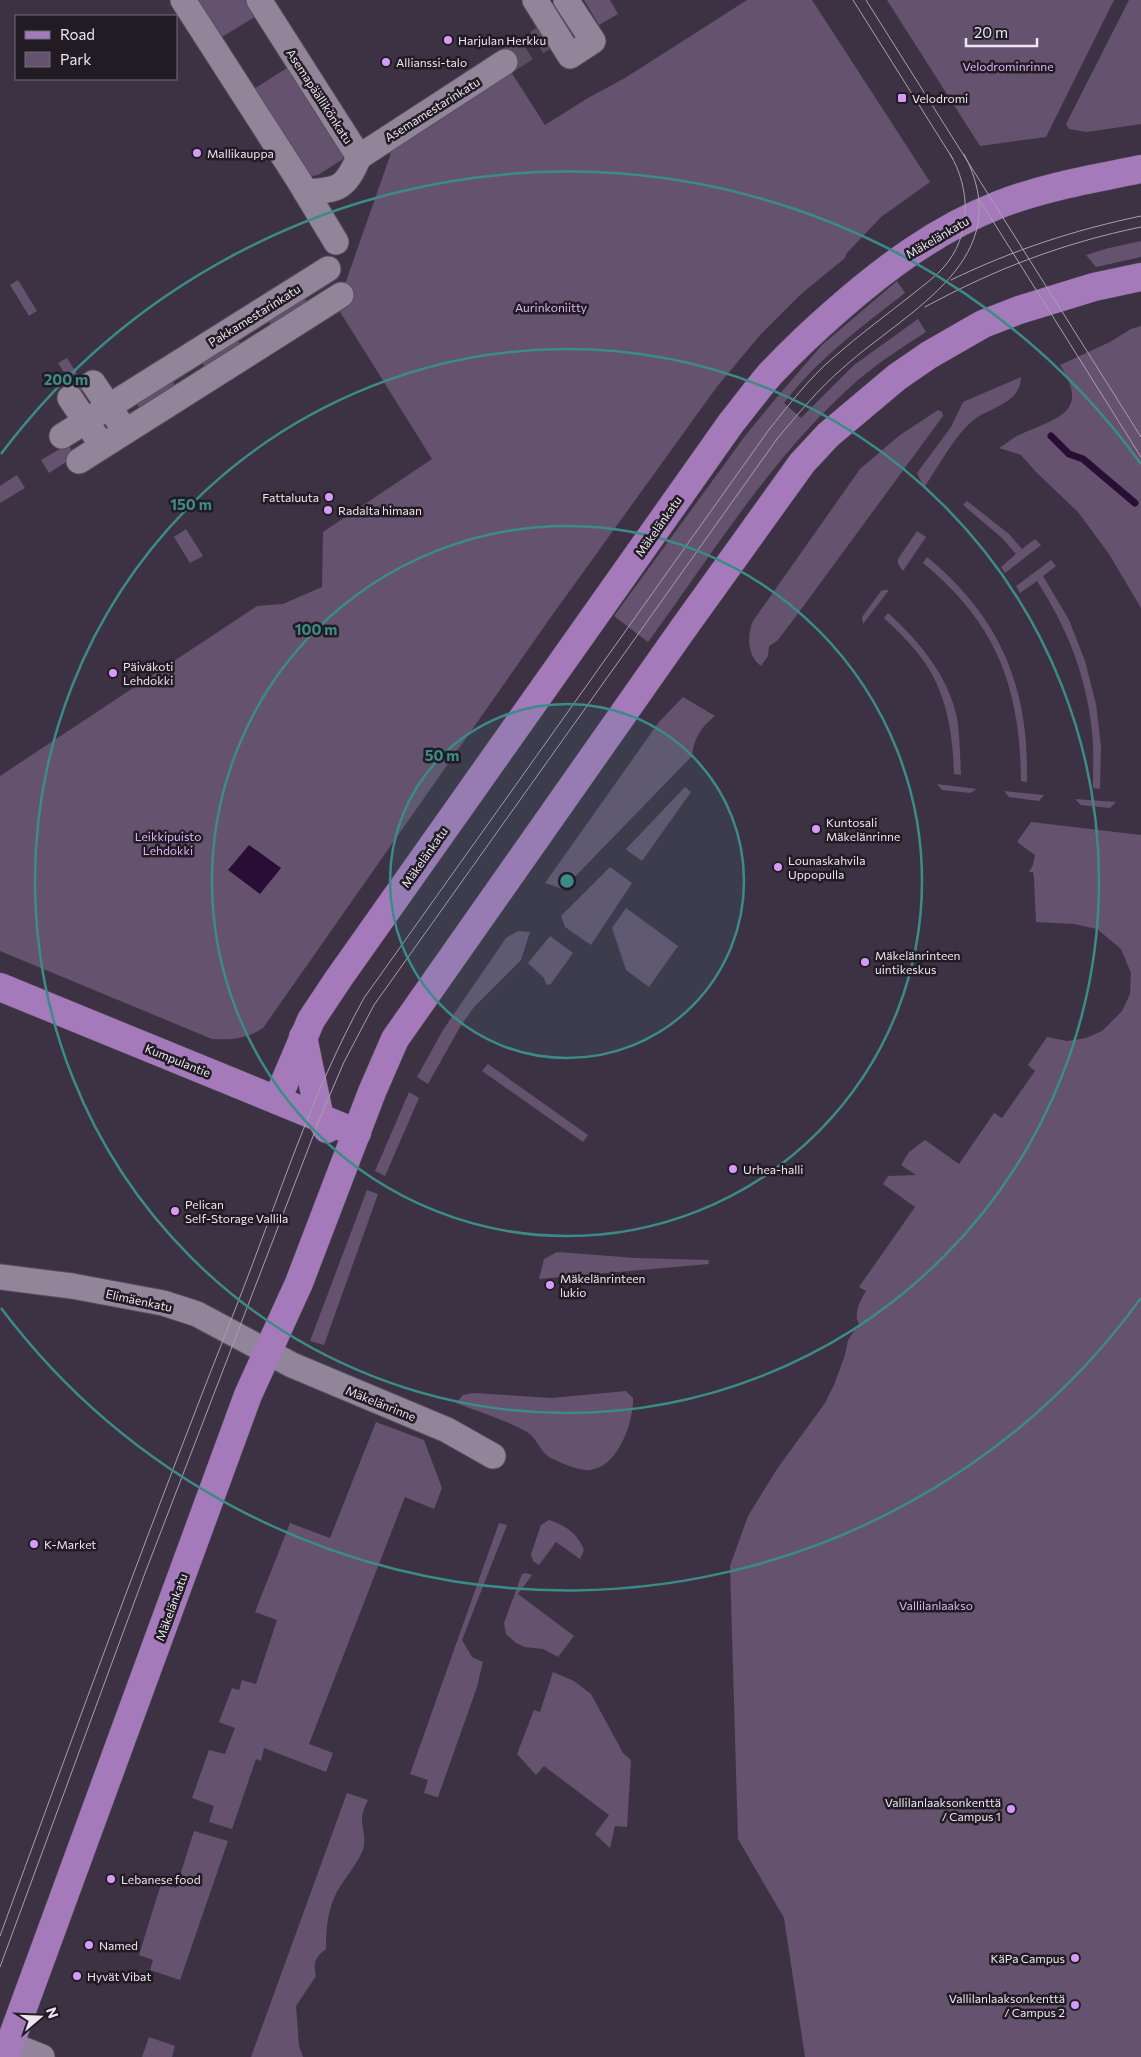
<svg xmlns="http://www.w3.org/2000/svg" width="1141" height="2057" font-family="Commissioner,sans-serif">
<style>
.green{fill:#65526f}
.water{fill:#280d34}
.lines{fill:none;stroke-linecap:round;stroke-linejoin:round}
.stream{stroke:#280d34;stroke-width:7}
.minor-tunnel{stroke:#574d5e;stroke-width:25;stroke-dasharray:25 12;stroke-linecap:butt}
.minor-casing{stroke:#584f5e;stroke-width:27}
.major-casing{stroke:#584f5e;stroke-width:29}
.minor{stroke:#92859a;stroke-width:25}
.major{stroke:#a47aba;stroke-width:28}
.tram{stroke:#a89fad;stroke-width:1}
.ring{fill:none;stroke:#3b8c88;stroke-width:2.5}
.poi-dot{fill:#d89af8;stroke:#211c24;stroke-width:2}
.labels{text-anchor:middle;dominant-baseline:central;stroke-width:5;stroke-linejoin:round;paint-order:stroke}
.poi-label{font-size:12px;fill:#ede5f1;stroke:#211c24;text-anchor:start}
.park-label{font-size:12px;fill:#dfb2f8;stroke:#211c24}
.street-label{font-size:12px;fill:#ede5f1;stroke:#211c24}
.centre{fill:#3b8c88;stroke:#211c24;stroke-width:2.5}
.ring-label{font-size:15px;text-anchor:middle;font-weight:bold;fill:#3b8c88;stroke:#211c24;stroke-width:5;stroke-linejoin:round;paint-order:stroke}
</style>
<rect width="100%" height="100%" fill="#3d3244"/>
<!-- green -->
<g class="green">
<path d="M192,0H248L258,15L217,40Z"/>
<path d="M584,0H610L618,14L599,25Z"/>
<path d="M747,0H812L930,182L881,217L846,254L845,258L801,294L760,335L716,388L553,614L263,1028C246,1039 232,1040 212,1039L0,951V776L257,606L283,604L322,587L323,532L432,459L337,307L390,156L391,148L511,72L545,125L588,98L625,78Z"/>
<path d="M887,0H1114L1046,137L980,146Z"/>
<path d="M1129,0H1141V124L1087,132L1069,129L1066,124Z"/>
<path d="M290,66L341,145L343,159L318,175L306,177L251,91Z"/>
<path d="M1141,241V257L1096,267L1086,255L1109,248Z"/>
<path d="M18,280L37,311L29,316L10,285Z"/>
<path d="M897,281L905,293C862,326 817,360 784,403L801,418L854,365L918,319L926,332C903,347 879,362 858,380C773,454 714,552 648,642L614,616L745,436L777,397L822,345Z"/>
<path d="M302,294L309,306L274,329L266,317Z"/>
<path d="M1141,326V608L1109,554L1078,512L1037,473L1021,455L999,448C1006,444 1012,438 1019,435C1057,418 1091,413 1060,365L1110,342L1131,329Z"/>
<path d="M235,336L243,348L207,371L200,359Z"/>
<path d="M67,358L86,388L78,393L58,363Z"/>
<path d="M170,377L177,389L142,412L134,399Z"/>
<path d="M1021,377C1021,403 991,407 975,419C956,433 938,467 924,488L917,473L951,427L963,402Z"/>
<path d="M938,410L942,412L943,416L791,623L777,641L769,646L768,656L761,666C747,656 747,635 753,621L860,469L900,435Z"/>
<path d="M68,444L75,456L49,473L41,460Z"/>
<path d="M17,475L25,488L0,503V486Z"/>
<path d="M967,501L1009,534L1022,549L1035,539L1041,545L1005,573L1001,567L1016,554L1002,538L963,505Z"/>
<path d="M186,529L203,556L190,563L174,537Z"/>
<path d="M917,531L926,537L903,571L898,564V559Z"/>
<path d="M927,557C1001,618 1029,687 1027,782L1021,781C1020,687 997,624 923,563Z"/>
<path d="M1051,560L1056,566L1043,576L1069,620L1085,661L1096,704L1101,746L1100,789L1093,788C1093,769 1094,750 1092,731C1086,674 1067,628 1037,581L1020,593L1016,586Z"/>
<path d="M884,590H889L863,624L862,617L881,591Z"/>
<path d="M888,613C919,641 948,675 957,718C960,737 960,756 961,775L954,774C953,735 947,693 923,660C912,645 898,631 884,618Z"/>
<path d="M683,697L715,716C701,727 694,738 692,756L563,889L545,883L659,722Z"/>
<path d="M937,784L977,789L970,793L942,790Z"/>
<path d="M685,787L691,792L642,861L628,851L626,849Z"/>
<path d="M1004,791L1044,795L1039,801L1009,797Z"/>
<path d="M1075,799L1116,802L1110,808L1081,805Z"/>
<path d="M1031,822L1141,835V2057H805L784,1918L738,1839L730,1566L748,1516L777,1469L825,1403L834,1385L845,1355L848,1340L859,1324C853,1314 860,1301 866,1291L859,1287L915,1207L883,1184L888,1176L916,1175L901,1165L909,1152L925,1140L959,1164L994,1113L1002,1118L1035,1071L1028,1065L1047,1037L1067,1041L1086,1038L1102,1031L1122,1011L1130,994L1131,973L1121,949L1097,929L1074,924L1036,922L1034,878L1033,872H1029L1033,865L1035,855L1017,842Z"/>
<path d="M610,867L632,883L591,945L565,927L561,916Z"/>
<path d="M626,908L678,946L649,987L626,970L612,928Z"/>
<path d="M518,931L530,932L521,960L474,1007L460,1027L428,1084L417,1077L443,1030L506,938Z"/>
<path d="M550,936L573,953L550,985L546,984L544,978L528,963Z"/>
<path d="M488,1064L588,1135L583,1142L482,1071Z"/>
<path d="M409,1092L419,1098L385,1176L375,1171Z"/>
<path d="M367,1190L378,1194L324,1345L310,1341Z"/>
<path d="M557,1252L636,1258L708,1260L709,1264L539,1279L544,1259Z"/>
<path d="M626,1391L633,1398C634,1423 616,1473 585,1470C574,1469 559,1462 549,1457C540,1451 536,1437 527,1432C508,1421 477,1411 456,1403L463,1395L474,1393L552,1398Z"/>
<path d="M376,1422L424,1440L442,1488L434,1509L405,1497L309,1744L333,1753L326,1772L264,1748L261,1761L256,1759L232,1829L209,1822L214,1806L192,1798L209,1750L225,1754L235,1728L219,1722L232,1688L239,1690L242,1680L256,1684L277,1620L255,1612L290,1523L330,1538Z"/>
<path d="M549,1520C565,1525 578,1534 584,1550L580,1559L556,1542L539,1565L533,1561L531,1554L541,1525Z"/>
<path d="M499,1523L507,1525L462,1640L472,1657L483,1662L477,1687L438,1797H437L424,1793L428,1780L410,1774Z"/>
<path d="M526,1573L532,1575L518,1594L574,1636L558,1657L543,1649L525,1647L516,1643L506,1634L504,1623L522,1574Z"/>
<path d="M553,1672L574,1681L591,1694L623,1753L631,1760L627,1827L615,1826L610,1848L595,1834L609,1815L544,1766L536,1775L517,1754L534,1710L540,1712Z"/>
<path d="M347,1793L368,1800C356,1823 366,1825 364,1846C362,1859 341,1882 335,1896C327,1913 326,1931 326,1949C315,1957 313,1963 316,1976L296,2006L299,2046L303,2057H251Z"/>
<path d="M194,1831L228,1841L180,1980L150,1970L153,1960L139,1955L161,1884L176,1888Z"/>
<path d="M149,2037L175,2046L172,2057H142Z"/>
</g>
<!-- water -->
<path class="water" d="M249,845L281,868L260,894L228,870Z"/>
<g class="lines">
<!-- stream -->
<path class="stream" d="M1051,436L1069,454L1083,459L1135,503"/>
<!-- minor-tunnel -->
<path class="minor-tunnel" d="M505,62L549,35"/>
<defs>
<g id="minor">
<path d="M183,0L298,179L336,242"/>
<path d="M259,0L359,157C345,189 339,190 306,192"/>
<path d="M535,0L570,56L593,41L566,0"/>
<path d="M359,157L505,62"/>
<path d="M93,383L118,420"/>
<path d="M70,398L95,435"/>
<path d="M62,436L328,269"/>
<path d="M79,461L341,295"/>
<path d="M0,1277L72,1286L163,1303L197,1314L292,1365L447,1430L493,1456"/>
<path d="M9,2044L42,2057"/>
</g>
<g id="major">
<path d="M0,987L357,1133"/>
<path d="M303,1037L320,1118L327,1129"/>
<path d="M277,1100L311,1020L339,978L731,423C744,407 757,389 771,373C792,351 814,330 837,310C885,268 937,229 998,205C1043,187 1093,179 1141,169"/>
<path d="M5,2057L248,1395L299,1283L372,1092L395,1039L680,633L802,463L828,435L897,377L929,355L983,324L1019,310L1094,287L1141,277"/>
</g>
</defs>
<!-- minor casing -->
<use href="#minor" class="minor-casing"/>
<!-- major casing -->
<use href="#major" class="major-casing"/>
<!-- minor -->
<use href="#minor" class="minor"/>
<!-- major -->
<use href="#major" class="major"/>
<!-- tram -->
<g class="tram">
<path d="M853,0L953,159"/>
<path d="M866,0L1141,437"/>
<path d="M979,199L1141,457"/>
<path d="M951,280C1013,250 1074,230 1141,216"/>
<path d="M925,307C995,269 1063,243 1141,227"/>
<path d="M0,1936C77,1724 155,1512 238,1302C278,1200 311,1094 364,998L768,431C788,406 809,378 834,357C860,334 888,314 914,293C924,285 935,277 943,268C972,236 971,189 950,154"/>
<path d="M0,1967L145,1573L320,1118L344,1062L374,1005L777,439C798,414 819,388 844,367C909,309 1020,259 964,154"/>
</g>
</g>
<!-- distance rings -->
<circle cx="567" cy="881" r="177" fill="#3b8c88" fill-opacity=".12"/>
<g class="ring">
<circle cx="567" cy="881" r="177"/>
<circle cx="567" cy="881" r="355"/>
<circle cx="567" cy="881" r="532"/>
<path d="M1141 1298A709 709 0 0 1 1 1308M1 454A709 709 0 0 1 1141 464"/>
</g>
<!-- markers -->
<g class="poi-dot">
<circle cx="448" cy="40" r="5"/>
<circle cx="386" cy="62" r="5"/>
<rect x="897" y="93" width="10" height="10" rx="2.5"/>
<circle cx="197" cy="153" r="5"/>
<circle cx="329" cy="497" r="5"/>
<circle cx="328" cy="510" r="5"/>
<circle cx="113" cy="673" r="5"/>
<circle cx="816" cy="829" r="5"/>
<circle cx="778" cy="867" r="5"/>
<circle cx="865" cy="962" r="5"/>
<circle cx="733" cy="1169" r="5"/>
<circle cx="175" cy="1211" r="5"/>
<circle cx="550" cy="1285" r="5"/>
<circle cx="34" cy="1544" r="5"/>
<circle cx="1011" cy="1809" r="5"/>
<circle cx="111" cy="1879" r="5"/>
<circle cx="89" cy="1945" r="5"/>
<circle cx="1075" cy="1958" r="5"/>
<circle cx="77" cy="1976" r="5"/>
<circle cx="1075" cy="2005" r="5"/>
</g>
<g class="labels">
<!-- poi labels -->
<g class="poi-label">
<text x="458" y="40">Harjulan Herkku</text>
<text x="396" y="62">Allianssi-talo</text>
<text x="912" y="98">Velodromi</text>
<text x="207" y="153">Mallikauppa</text>
<text x="319" y="497" text-anchor="end">Fattaluuta</text>
<text x="338" y="510">Radalta himaan</text>
<text x="123" y="666">Päiväkoti<tspan x="123" dy="14">Lehdokki</tspan></text>
<text x="826" y="822">Kuntosali<tspan x="826" dy="14">Mäkelänrinne</tspan></text>
<text x="788" y="860">Lounaskahvila<tspan x="788" dy="14">Uppopulla</tspan></text>
<text x="875" y="955">Mäkelänrinteen<tspan x="875" dy="14">uintikeskus</tspan></text>
<text x="743" y="1169">Urhea-halli</text>
<text x="185" y="1204">Pelican<tspan x="185" dy="14">Self-Storage Vallila</tspan></text>
<text x="560" y="1278">Mäkelänrinteen<tspan x="560" dy="14">lukio</tspan></text>
<text x="44" y="1544">K-Market</text>
<text x="1001" y="1802" text-anchor="end">Vallilanlaaksonkenttä<tspan x="1001" dy="14">/ Campus 1</tspan></text>
<text x="121" y="1879">Lebanese food</text>
<text x="99" y="1945">Named</text>
<text x="1065" y="1958" text-anchor="end">KäPa Campus</text>
<text x="87" y="1976">Hyvät Vibat</text>
<text x="1065" y="1998" text-anchor="end">Vallilanlaaksonkenttä<tspan x="1065" dy="14">/ Campus 2</tspan></text>
</g>
<!-- park labels -->
<g class="park-label">
<text x="1008" y="66">Velodrominrinne</text>
<text x="551" y="307">Aurinkoniitty</text>
<text x="168" y="836">Leikkipuisto<tspan x="168" dy="14">Lehdokki</tspan></text>
<text x="936" y="1605">Vallilanlaakso</text>
</g>
<!-- street labels -->
<g class="street-label">
<text transform="translate(320 96) rotate(57)">Asemapäällikönkatu</text>
<text transform="translate(432 109) rotate(-32)">Asemamestarinkatu</text>
<text transform="translate(937 237) rotate(-30)">Mäkelänkatu</text>
<text transform="translate(254 315) rotate(-32)">Pakkamestarinkatu</text>
<text transform="translate(658 526) rotate(-55)">Mäkelänkatu</text>
<text transform="translate(424 857) rotate(-55)">Mäkelänkatu</text>
<text transform="translate(178 1060) rotate(22)">Kumpulantie</text>
<text transform="translate(139 1300) rotate(12)">Elimäenkatu</text>
<text transform="translate(381 1403) rotate(22)">Mäkelänrinne</text>
<text transform="translate(171 1607) rotate(-70)">Mäkelänkatu</text>
</g>
</g>
<circle cx="567" cy="881" r="8" class="centre"/>
<g class="ring-label">
<text x="66" y="385">200 m</text>
<text x="191" y="510">150 m</text>
<text x="316" y="635">100 m</text>
<text x="442" y="761">50 m</text>
</g>
<!-- legend -->
<rect x="15" y="15" width="162" height="65" fill="#211c24" stroke="#736c76"/>
<rect x="25" y="31" width="25" height="8" fill="#a47aba" stroke="#736c76"/>
<text x="60" y="40" font-size="15" fill="#ede5f1">Road</text>
<rect x="25" y="52" width="25" height="15" fill="#65526f" stroke="#736c76"/>
<text x="60" y="65" font-size="15" fill="#ede5f1">Park</text>
<!-- north arrow -->
<g transform="translate(40 2017) rotate(71)" stroke="#211c24" stroke-width="4" paint-order="stroke">
<path d="M0-4L9 19L0 12L-9 19Z" fill="#ede5f1"/>
<text y="-8" font-size="14" font-weight="bold" text-anchor="middle" fill="#ede5f1">N</text>
</g>
<!-- scale -->
<path d="M966 38v8h71v-8" fill="none" stroke="#ede5f1" stroke-width="2.5"/>
<text x="974" y="38" font-size="15" fill="#ede5f1" stroke="#211c24" stroke-width="4" paint-order="stroke">20 m</text>
</svg>
